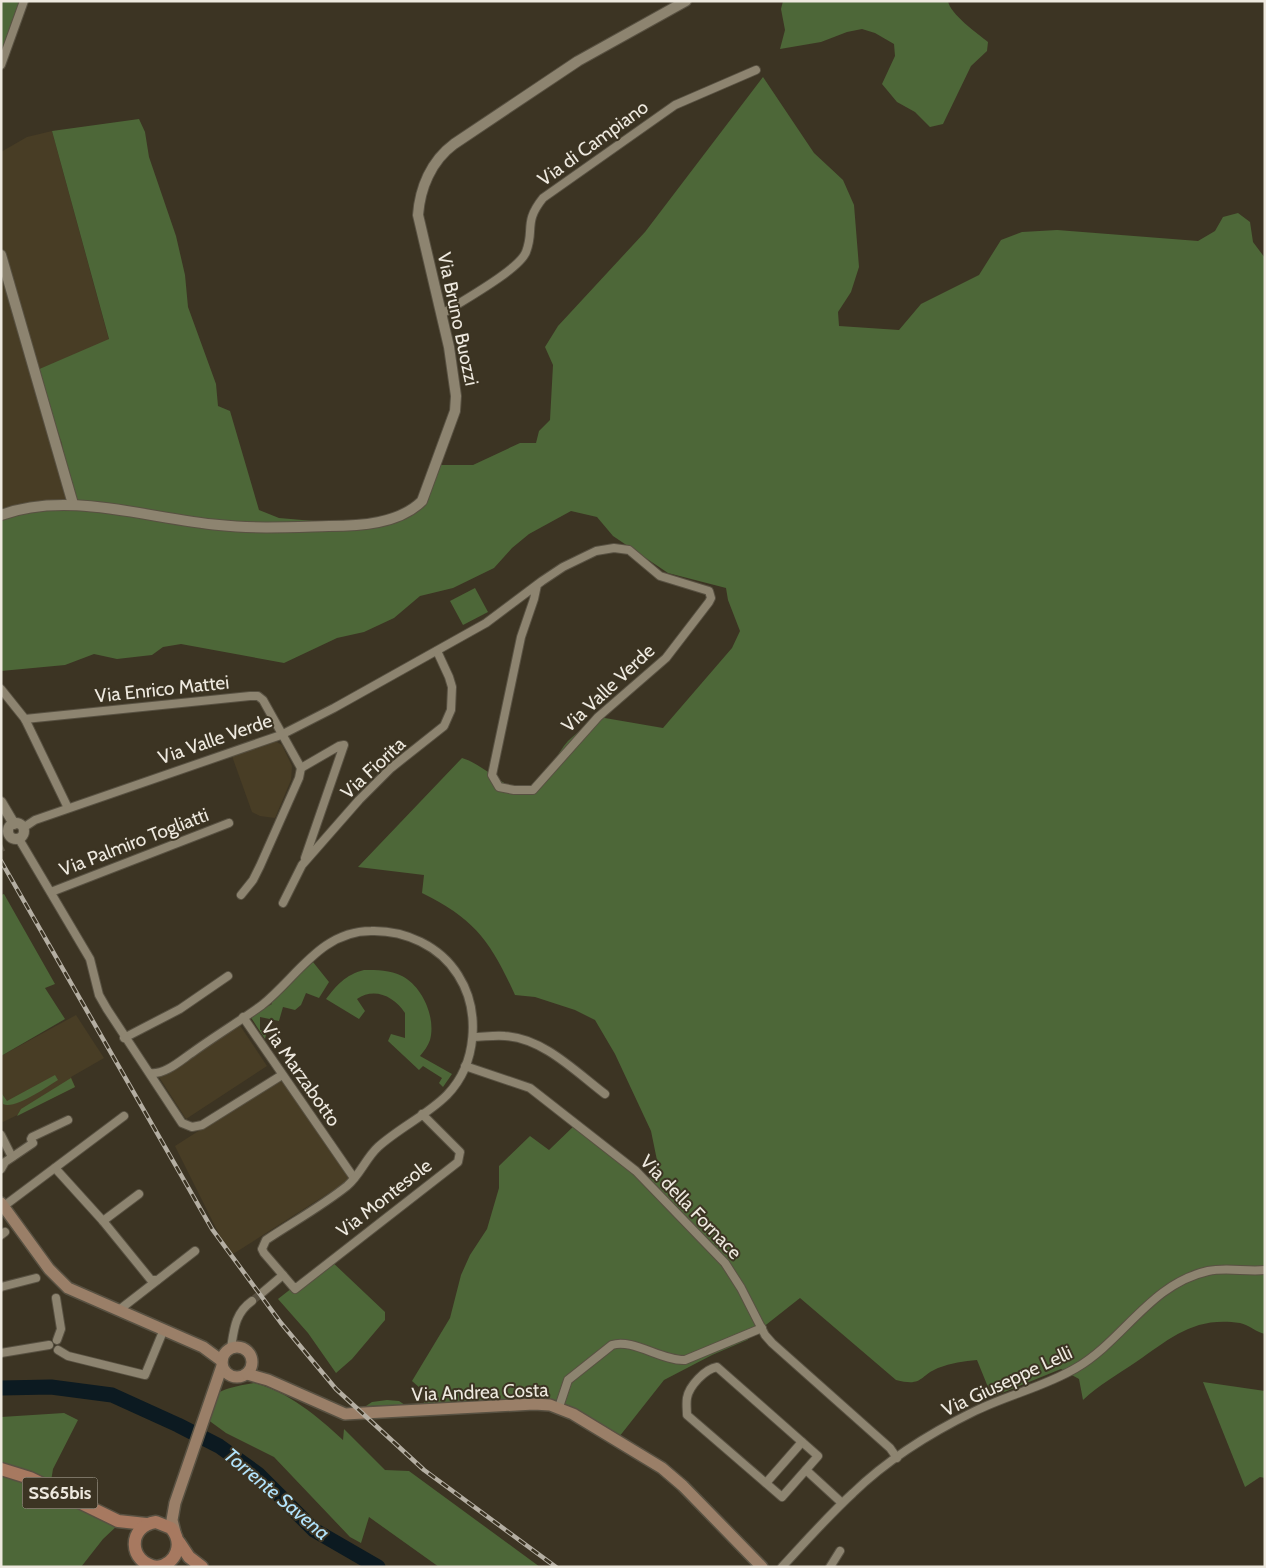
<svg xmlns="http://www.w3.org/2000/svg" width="1266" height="1568" font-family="Cabin,sans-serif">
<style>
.built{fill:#483d25}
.green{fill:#4d6738}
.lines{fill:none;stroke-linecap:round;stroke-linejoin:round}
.river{stroke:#0c1a21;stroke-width:15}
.minor-tunnel{stroke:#574f3f;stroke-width:8;stroke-dasharray:8 4;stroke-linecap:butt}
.tertiary-tunnel{stroke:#574f3f;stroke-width:10;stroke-dasharray:10 5;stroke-linecap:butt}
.minor-casing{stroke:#585142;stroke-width:10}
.tertiary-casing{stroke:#585142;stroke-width:12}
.secondary-casing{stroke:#585142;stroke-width:14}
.primary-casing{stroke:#585142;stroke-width:15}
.minor{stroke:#8d8470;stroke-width:8}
.tertiary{stroke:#8d8470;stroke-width:10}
.secondary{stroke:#9a7f68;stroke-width:11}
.primary{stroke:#a77960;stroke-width:12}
.rail-casing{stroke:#b4aea2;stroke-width:4.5}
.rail{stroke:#3c3423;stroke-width:2.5;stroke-dasharray:8;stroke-linecap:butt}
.labels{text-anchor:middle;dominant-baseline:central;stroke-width:4;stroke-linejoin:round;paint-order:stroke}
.shield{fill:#3c3423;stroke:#b9b3a7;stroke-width:1}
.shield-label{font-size:18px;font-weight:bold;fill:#eee9df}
.street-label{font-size:19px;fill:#eee9df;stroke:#3c3423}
.water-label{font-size:20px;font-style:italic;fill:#b2e3fc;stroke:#3c3423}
</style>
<rect width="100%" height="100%" fill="#3c3423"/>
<!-- built -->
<g class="built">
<path d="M52,131L109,340L37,370L62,444L68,503L1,514V152L27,137Z"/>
<path d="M273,740L282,745L292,766L291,780L275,818L260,816L252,812L232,756Z"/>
<path d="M76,1015L104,1058L71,1077L75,1087L3,1122L1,1120V1056Z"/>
<path d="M239,1024L267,1066L186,1119L159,1077Z"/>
<path d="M280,1079L354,1177L230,1256L175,1146Z"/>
</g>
<!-- green -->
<g class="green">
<path d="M1,1H28L1,72Z"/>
<path d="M783,1H948C950,14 978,34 988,42L987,51L971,66L943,124L930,127L915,112L897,102L882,84L895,56L894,44L875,33L862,29L847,32L821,42L780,49L785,30L781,9Z"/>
<path d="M763,77L814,153L843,180L854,205L859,267L851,292L838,312L839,326L899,330L921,304L979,275L1001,240L1022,232L1057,230L1198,241L1215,231L1223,217L1238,213L1250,222L1253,242L1265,258V1334C1256,1332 1249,1325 1240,1323C1194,1316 1171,1338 1136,1362C1117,1375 1099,1385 1083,1400L1079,1379L1061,1369L992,1397L977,1360C964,1361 951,1363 938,1368C919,1376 923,1387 896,1380L800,1298L747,1340L712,1355L664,1380L619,1437L567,1411L422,1405L429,1396L412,1381L450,1318L461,1275L470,1255L487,1229L499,1188V1166L530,1136L549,1150L576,1124L643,1179L660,1175L651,1131L615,1054L595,1020L575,1010L535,997L515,995C491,942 475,919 422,893L424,875L358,867L462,758C482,764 499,783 513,787C544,795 552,758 568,741C577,732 590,724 599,717L663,728L732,648L740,631L728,600L726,588L668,573L613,536L597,517L571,511L529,534L512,548L494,568L453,588L420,596L394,618L364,632L337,638L284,663L181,644L163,647L152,655L117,659L94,654L65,665L1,671V514L68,503L62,444L37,370L109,339L52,131L139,119L145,132L149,157L176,236L185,275L188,307L216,384L218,406L230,411L259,510L279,518L337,523L396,515L411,507L422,495L434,465H473L520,443H536L539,431L550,420L553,365L545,347L558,326L645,232Z"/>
<path d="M475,588L488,612L463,625L450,601Z"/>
<path d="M4,894L55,984L45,988L65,1019L1,1056V895Z"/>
<path d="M313,962L329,982L319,998L306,993L301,1005L295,1010L283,1007L279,1021L260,1017V1030H267L265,1039L250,1016L272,1004L271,1001Z"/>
<path d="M364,970C377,970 390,970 402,976C423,987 436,1018 430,1040C428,1046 424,1051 420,1056L452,1074L443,1087L439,1083L442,1078L423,1066L419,1070L388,1041L391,1034L405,1038V1013C394,996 374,987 357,999L365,1011L359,1019L326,999C337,985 345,975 364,970Z"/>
<path d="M55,1075L58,1080C47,1087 14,1110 3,1104L2,1094L7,1101Z"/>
<path d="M71,1078L75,1087L17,1116L21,1109Z"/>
<path d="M329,1259L385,1312V1320L352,1359L336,1373L308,1333L278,1299Z"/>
<path d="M1203,1382L1265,1391V1478L1260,1477L1245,1487Z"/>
<path d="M254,1383C289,1392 317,1416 343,1440L344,1429L385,1470L409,1471L540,1567H439L369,1517L361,1543L350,1537L274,1457L226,1433L200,1414C209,1390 231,1387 254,1383Z"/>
<path d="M387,1400L399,1401L405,1405L366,1406L372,1402Z"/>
<path d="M64,1413L78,1420L53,1469L50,1487L119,1524L103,1539L81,1567H1V1417Z"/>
</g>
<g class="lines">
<!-- river -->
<path class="river" d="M1,1388L51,1387L112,1395L178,1425L219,1446L258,1474L314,1530L378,1567"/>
<!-- minor-tunnel -->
<path class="minor-tunnel" d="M252,1301L263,1292"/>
<!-- tertiary-tunnel -->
<path class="tertiary-tunnel" d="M1,847L3,846"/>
<defs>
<g id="minor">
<path d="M1,65L24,1"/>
<path d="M442,314C460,302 519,270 526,252C535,229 523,223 543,198L675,105L756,70"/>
<path d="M1,689L25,719L68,808"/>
<path d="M25,719L250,696H258L263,700L301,768L299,778L260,866L253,880L241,895"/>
<path d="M301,768L339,746L344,745L305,858"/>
<path d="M23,828L35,820L281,735L334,708L486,623L542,581L563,567L596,551L614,548L629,550L660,576L709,591L711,598L709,602L666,658L598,717L533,790H514L499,787L492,775L521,637L534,599L537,585"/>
<path d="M19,839L90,959L99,995L107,1009L182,1123L192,1127L202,1125L282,1075"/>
<path d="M51,892L229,823"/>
<path d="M283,903L302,865L359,800L391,768L444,726L451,710L452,687L449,677L437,651"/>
<path d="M243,1017L354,1178"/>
<path d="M473,1037C483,1037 494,1035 505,1036C543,1038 576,1072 605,1094"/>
<path d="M124,1038L180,1009L228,976"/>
<path d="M465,1066L530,1088L636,1171L725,1263L741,1288L765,1335L772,1343L890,1448L897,1458"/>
<path d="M150,1073C165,1075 181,1060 193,1052C215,1036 240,1021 262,1005C297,977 321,931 371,931C405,930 440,946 458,975C481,1011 477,1064 447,1095C427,1115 399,1128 378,1147C366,1158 360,1175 347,1186C322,1206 293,1222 266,1240L262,1249L264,1253L295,1289L458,1162L460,1152L422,1114"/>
<path d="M1,1135L12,1157"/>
<path d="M55,1168L103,1221L151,1280H157"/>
<path d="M1,1169L5,1162L33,1143L31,1139L32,1137L68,1120"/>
<path d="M4,1206L124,1116"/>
<path d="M103,1221L139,1194"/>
<path d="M1,1235L5,1232"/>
<path d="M1,1287L36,1278"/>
<path d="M263,1292L283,1275"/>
<path d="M56,1298L61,1329L57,1340"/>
<path d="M119,1310L195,1251"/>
<path d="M231,1348C234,1329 235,1313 252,1301"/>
<path d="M58,1350L68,1356L145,1375L164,1329"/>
<path d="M1,1353L49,1345"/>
<path d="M717,1367L818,1456L782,1497L687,1415C687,1410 686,1404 687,1398C689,1386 705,1369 717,1367Z"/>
<path d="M559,1407L568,1380L612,1345C632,1338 662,1361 685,1360L762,1328"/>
<path d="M806,1470L842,1503"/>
<path d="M766,1483L802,1442"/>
<path d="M782,1567C805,1542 828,1516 853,1493C887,1460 932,1432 975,1411C1007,1395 1044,1387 1076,1368C1124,1340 1150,1284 1208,1271C1227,1267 1246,1272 1265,1270"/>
<path d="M830,1567L840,1551"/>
</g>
<g id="tertiary">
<path d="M1,255L73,504"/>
<path d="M1,515C69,490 149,519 219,525C255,529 292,527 329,526C359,526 399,524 422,501L455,411L456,396L449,347L418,215C420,188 431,161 454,144L578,61L686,1"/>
<path d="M1,802L14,824"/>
<circle cx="16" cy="831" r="8"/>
</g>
<g id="secondary">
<path d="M1,1203L49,1269L68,1288L203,1347L222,1361"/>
<circle cx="237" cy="1362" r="15"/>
<path d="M247,1374L268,1380L345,1414L534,1404L550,1405L573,1414L662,1468L683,1486L762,1567"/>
<path d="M175,1532L172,1520L175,1503L222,1366"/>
</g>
<g id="primary">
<path d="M1,1469L30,1478L118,1521L146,1524"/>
<path d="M179,1542L189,1557L202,1567"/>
<path d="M157,1567C128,1563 127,1526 156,1522L171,1528C184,1543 177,1564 157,1567"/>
</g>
</defs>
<!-- minor casing -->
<use href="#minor" class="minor-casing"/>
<!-- tertiary casing -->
<use href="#tertiary" class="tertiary-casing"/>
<!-- secondary casing -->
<use href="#secondary" class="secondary-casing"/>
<!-- primary casing -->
<use href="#primary" class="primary-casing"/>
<!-- minor -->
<use href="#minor" class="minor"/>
<!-- tertiary -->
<use href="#tertiary" class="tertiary"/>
<!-- secondary -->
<use href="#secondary" class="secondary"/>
<!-- primary -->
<use href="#primary" class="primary"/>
<defs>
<path id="rail" d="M1,861L212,1229L281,1323L336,1389L424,1470L556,1567"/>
</defs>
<!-- rail casing -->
<use href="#rail" class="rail-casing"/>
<!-- rail -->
<use href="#rail" class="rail"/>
</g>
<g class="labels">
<!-- shield labels -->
<rect class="shield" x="22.5" y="1477.5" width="75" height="31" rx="4"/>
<g class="shield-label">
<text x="60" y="1493">SS65bis</text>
</g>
<!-- street labels -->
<g class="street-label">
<text transform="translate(593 143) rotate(-36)">Via di Campiano</text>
<text transform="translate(458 319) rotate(78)">Via Bruno Buozzi</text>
<text transform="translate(608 688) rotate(-43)">Via Valle Verde</text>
<text transform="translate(162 689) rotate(-6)">Via Enrico Mattei</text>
<text transform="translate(215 739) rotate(-19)">Via Valle Verde</text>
<text transform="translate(373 768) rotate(-43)">Via Fiorita</text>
<text transform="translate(134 842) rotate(-21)">Via Palmiro Togliatti</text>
<text transform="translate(301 1074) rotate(55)">Via Marzabotto</text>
<text transform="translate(384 1198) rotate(-38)">Via Montesole</text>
<text transform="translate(691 1207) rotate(46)">Via della Fornace</text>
<text transform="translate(1007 1381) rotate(-25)">Via Giuseppe Lelli</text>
<text transform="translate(480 1392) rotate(-2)">Via Andrea Costa</text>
</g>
<!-- water labels -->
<g class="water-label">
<text transform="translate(277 1494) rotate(40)">Torrente Savena</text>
</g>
</g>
<!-- border -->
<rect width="1266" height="1568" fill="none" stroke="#eee9df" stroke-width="5"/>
</svg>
